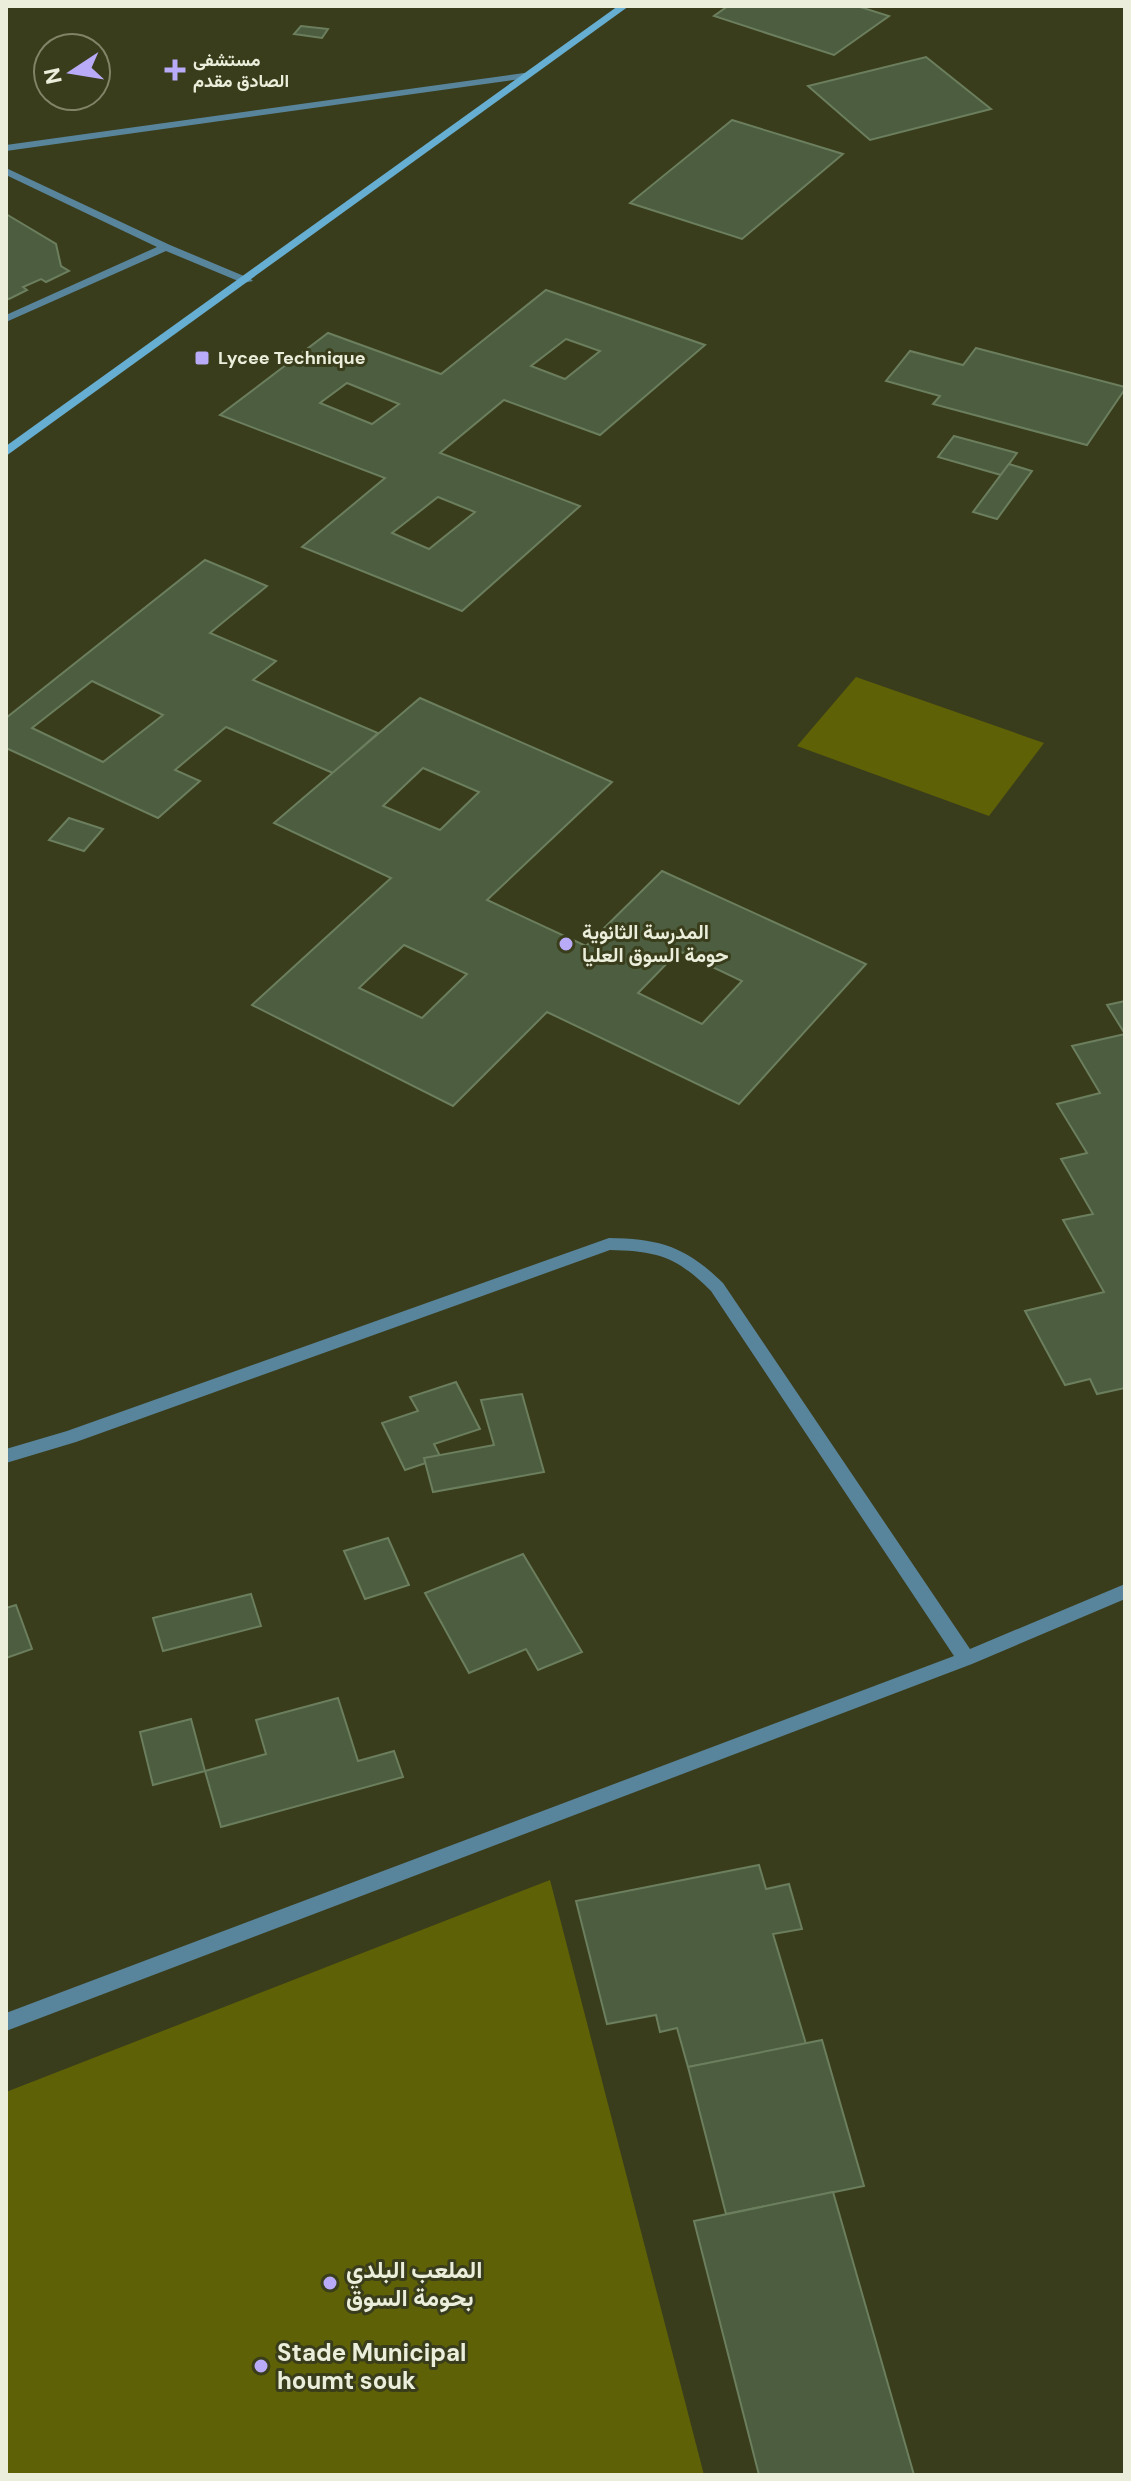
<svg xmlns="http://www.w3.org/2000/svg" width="1131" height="2481" font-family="'DM Sans',Vazirmatn,sans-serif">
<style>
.green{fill:#5e6106}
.building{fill:#4c5e3f;stroke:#6b7e5e;stroke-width:2;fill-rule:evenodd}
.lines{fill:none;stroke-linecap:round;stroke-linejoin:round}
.street{fill:#59859c;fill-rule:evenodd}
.secondary{fill:#67aed3;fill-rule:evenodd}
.poi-dot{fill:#b9abf7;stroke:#3a3d1b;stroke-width:3}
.labels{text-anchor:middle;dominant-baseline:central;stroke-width:6;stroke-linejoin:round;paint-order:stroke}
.far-poi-label{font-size:18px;font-weight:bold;fill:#ebeeda;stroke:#3a3d1b;text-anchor:start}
.poi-label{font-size:20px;font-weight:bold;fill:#ebeeda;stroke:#3a3d1b;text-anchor:start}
.near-poi-label{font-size:24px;font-weight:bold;fill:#ebeeda;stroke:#3a3d1b;text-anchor:start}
</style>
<rect width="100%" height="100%" fill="#3a3d1b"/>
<!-- green -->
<g class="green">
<path d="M856,677L1044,743L989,816L797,746Z"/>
<path d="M550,1880L704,2475H6V2092Z"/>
</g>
<!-- building -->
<g class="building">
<path d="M728,6H857L889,16L834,55L714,16Z"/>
<path d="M301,26L328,29L322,38L294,34Z"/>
<path d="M926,57L991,109L870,140L808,86Z"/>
<path d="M732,120L843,154L742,239L630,203Z"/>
<path d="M6,214L56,244L61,266L69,271L46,282L41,279L23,287L27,290L9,299L6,297Z"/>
<path d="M546,290L705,345L600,435L504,400L440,453L580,506L462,611L302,547L385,478L220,415L328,333L441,374ZM566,339L600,351L565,379L531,366ZM347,383L399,404L372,424L320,403ZM438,497L475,512L429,549L392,533Z"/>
<path d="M976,348L1125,387V389L1087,445L933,404L940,396L886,381L910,351L963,365Z"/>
<path d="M954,436L1017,453L1001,475L938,457Z"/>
<path d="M1009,464L1032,471L997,519L973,512Z"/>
<path d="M205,560L267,586L210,633L276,661L253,680L378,733L333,773L226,727L175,770L200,781L158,818L6,748V718ZM92,681L163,715L103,762L32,728Z"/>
<path d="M420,698L612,782L487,900L586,946L662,871L866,964L739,1104L547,1012L453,1106L252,1005L391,878L274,823ZM423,768L479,792L440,830L383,806ZM404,945L467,974L422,1018L359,988ZM679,951L742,981L702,1024L638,993Z"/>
<path d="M69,818L103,829L84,851L49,840Z"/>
<path d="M1125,1001V1034L1107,1005Z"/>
<path d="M1125,1034V1388L1097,1394L1090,1379L1065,1385L1025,1311L1104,1292L1063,1220L1093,1214L1061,1159L1087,1153L1057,1104L1100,1093L1072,1046Z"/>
<path d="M456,1382L480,1429L434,1444L441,1458L405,1470L382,1423L418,1411L410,1397Z"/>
<path d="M522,1394L544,1472L433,1492L424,1458L494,1445L481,1400Z"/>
<path d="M388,1538L409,1585L365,1599L344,1551Z"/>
<path d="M523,1554L582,1652L538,1670L526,1649L469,1673L425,1593Z"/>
<path d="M251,1594L261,1626L163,1651L153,1618Z"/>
<path d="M16,1605L32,1649L6,1658V1608Z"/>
<path d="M338,1698L358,1761L394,1751L403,1777L221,1827L205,1771L266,1754L256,1720Z"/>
<path d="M191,1719L205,1771L153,1785L140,1732Z"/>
<path d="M759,1865L766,1889L789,1884L802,1929L773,1934L806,2044L688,2067L677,2028L660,2032L656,2015L607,2024L576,1901Z"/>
<path d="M822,2040L864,2186L726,2214L688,2067Z"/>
<path d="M833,2192L914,2475H759L694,2221Z"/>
</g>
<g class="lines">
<!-- street -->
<g class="street">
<path d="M524,73L528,74V78L6,151V145Z"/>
<path d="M6,168L170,245L251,279L253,281L243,283L166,251L6,322V315L157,247L6,175Z"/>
<path d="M609,1238C660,1239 685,1246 723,1283L970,1649L1125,1584V1599L972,1664L6,2031V2013L954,1656L711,1291C677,1257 658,1251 610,1250L76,1442L6,1463V1449L67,1431Z"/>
</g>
<!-- secondary -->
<path class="secondary" d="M618,6H629L6,456V446Z"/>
</g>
<!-- markers -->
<g class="poi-dot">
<path d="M171 58h8v8h8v8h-8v8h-8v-8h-8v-8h8z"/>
<rect x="194" y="350" width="16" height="16" rx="4"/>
<circle cx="566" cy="944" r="8"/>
<circle cx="330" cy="2283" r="8"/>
<circle cx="261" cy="2366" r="8"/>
</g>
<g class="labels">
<!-- far-poi labels -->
<g class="far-poi-label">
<text x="193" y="60">مستشفى<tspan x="193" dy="21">الصادق مقدم</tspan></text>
<text x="218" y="358">Lycee Technique</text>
</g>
<!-- poi labels -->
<g class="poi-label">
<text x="582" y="932">المدرسة الثانوية<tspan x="582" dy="23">حومة السوق العليا</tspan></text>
</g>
<!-- near-poi labels -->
<g class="near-poi-label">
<text x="346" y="2269">الملعب البلدي<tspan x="346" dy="28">بحومة السوق</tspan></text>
<text x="277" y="2352">Stade Municipal<tspan x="277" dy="28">houmt souk</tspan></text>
</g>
</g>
<!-- border -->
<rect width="1131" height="2481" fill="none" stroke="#ebeeda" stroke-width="16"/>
<!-- north arrow -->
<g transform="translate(72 72) rotate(258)"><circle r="38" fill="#3a3d1b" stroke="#818467" stroke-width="2"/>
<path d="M0-6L14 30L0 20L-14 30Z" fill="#b9abf7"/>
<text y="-12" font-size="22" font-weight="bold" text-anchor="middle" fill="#ebeeda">N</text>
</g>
</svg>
